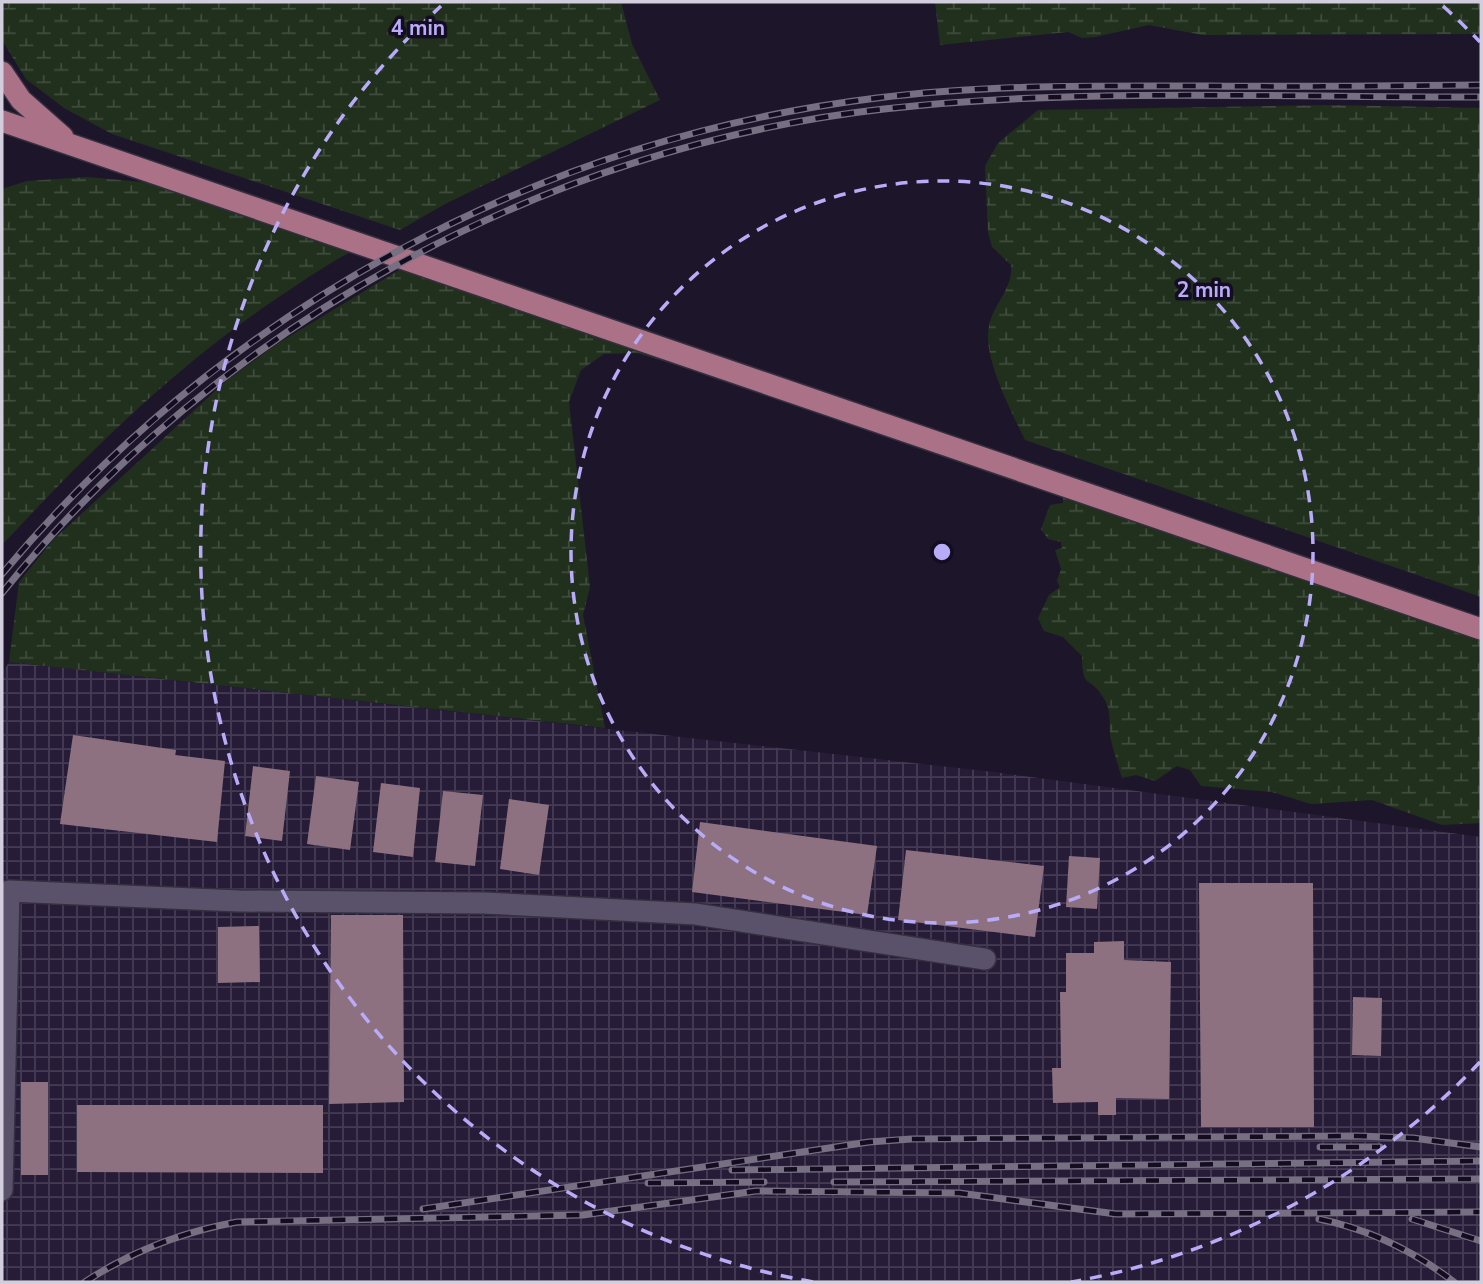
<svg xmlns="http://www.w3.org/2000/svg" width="1483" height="1284" font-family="'Nunito Sans',sans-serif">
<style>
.industrial{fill:url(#industrial-grid)}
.wetland{fill:url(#wetland-marsh)}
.building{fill:#8e7181}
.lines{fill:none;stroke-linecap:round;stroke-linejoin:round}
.minor-casing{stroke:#35303f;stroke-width:24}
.major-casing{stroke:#35303f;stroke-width:24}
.minor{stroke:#5a526b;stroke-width:21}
.major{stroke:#aa7187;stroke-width:21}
.rail-casing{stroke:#767082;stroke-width:7}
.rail{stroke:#140d21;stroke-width:4.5;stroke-dasharray:13;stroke-linecap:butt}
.ring{fill:none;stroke:#b8abf7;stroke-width:3.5;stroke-dasharray:12 9}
.centre{fill:#b8abf7;stroke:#140d21;stroke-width:3.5}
.ring-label{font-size:21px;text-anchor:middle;font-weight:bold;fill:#b8abf7;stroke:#140d21;stroke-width:7;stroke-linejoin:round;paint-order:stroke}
</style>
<defs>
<pattern id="industrial-grid" width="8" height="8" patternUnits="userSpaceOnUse" patternTransform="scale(1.75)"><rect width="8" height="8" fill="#261c37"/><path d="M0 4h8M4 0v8" fill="none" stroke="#453c54"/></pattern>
<pattern id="wetland-marsh" width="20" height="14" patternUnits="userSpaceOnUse" patternTransform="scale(1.75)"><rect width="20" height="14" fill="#20301d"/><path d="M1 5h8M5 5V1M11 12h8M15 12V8" fill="none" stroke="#404d3d"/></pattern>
</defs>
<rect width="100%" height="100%" fill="#1d162b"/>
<!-- industrial -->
<path class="industrial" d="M9,662L994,772L1481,837V1282H2V673Z"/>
<!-- wetland -->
<g class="wetland">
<path d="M2,2H621L632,44L660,100L445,204L400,230L112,134L64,108L26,79L2,40Z"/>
<path d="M935,2H1481V34L1203,35L1149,25L1095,37L1082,38L1068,32L940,45Z"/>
<path d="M1334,105L1481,108V597L1025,440C1012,412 982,357 989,326C993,304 1013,290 1011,265L992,247L988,233L985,166L998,143L1038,110Z"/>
<path d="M87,177L165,184L360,247C328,263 300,283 270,303C169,372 85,456 2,545V189L27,181Z"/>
<path d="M409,264L803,404L637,353L604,354L581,370L569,402L590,587L583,615L605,728L9,662L19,582L53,540L226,381L277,344Z"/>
<path d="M1063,490L1481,632V823L1442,825L1372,800L1311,804L1272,792L1201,786L1190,770L1177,766L1155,781L1136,775L1122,778C1118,765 1114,753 1111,740C1108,724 1113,712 1103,697C1090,675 1082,691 1082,656L1063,637L1044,631L1038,618L1049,595L1060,587L1057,581L1061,569L1055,550L1062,548L1061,542L1048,539L1041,529L1050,505L1063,503Z"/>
</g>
<!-- building -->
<g class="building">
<path d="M73,735L176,750L175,755L225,761L217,842L60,824Z"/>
<path d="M253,766L290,771L282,841L245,836Z"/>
<path d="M316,776L359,782L350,850L307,844Z"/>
<path d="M381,783L420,788L413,857L373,852Z"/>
<path d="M443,791L483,795L475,866L435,862Z"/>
<path d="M509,799L549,805L539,875L500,869Z"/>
<path d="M700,822L877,846L867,915L692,892Z"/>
<path d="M906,850L1044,866L1035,937L898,920Z"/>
<path d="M1069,856L1100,858L1097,909L1066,907Z"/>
<path d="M1199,883H1313L1314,1127H1201Z"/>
<path d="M331,915H403L404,1102L329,1104Z"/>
<path d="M259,926L260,982L218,983V927Z"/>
<path d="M1124,941V960L1171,962L1169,1099L1116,1098V1115H1098V1102L1053,1103L1052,1068H1061L1060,992H1066V953H1094V942Z"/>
<path d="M1353,997L1382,998L1381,1056L1352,1055Z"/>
<rect x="21" y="1082" width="27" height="93"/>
<path d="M77,1105H323V1173L77,1172Z"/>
</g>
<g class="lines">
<defs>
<path id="minor" d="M2,1190L9,891L239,901L484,903L696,914L985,959"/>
<g id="major">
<path d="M2,72L21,100L63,137"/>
<path d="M2,121L1481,629"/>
</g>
</defs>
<!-- minor casing -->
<use href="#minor" class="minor-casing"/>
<!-- major casing -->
<use href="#major" class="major-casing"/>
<!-- minor -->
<use href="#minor" class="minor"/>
<!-- major -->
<use href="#major" class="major"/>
<defs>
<g id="rail">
<path d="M2,574C222,311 537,139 877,98C988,84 1100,86 1212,86C1302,87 1391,86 1481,85"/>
<path d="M2,593C218,326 544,147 884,109C1081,87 1283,98 1481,97"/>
<path d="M1320,1147H1380"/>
<path d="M732,1170L1481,1161"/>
<path d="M834,1182L1481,1179"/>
<path d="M648,1183L764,1182"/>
<path d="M423,1209L869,1142L911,1139L1358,1136L1413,1138L1481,1147"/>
<path d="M1319,1219C1368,1229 1414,1251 1454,1282"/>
<path d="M1412,1219L1481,1241"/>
<path d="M85,1282C132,1251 182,1232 237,1222L583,1215L756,1191L959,1193L1116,1214L1481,1212"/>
</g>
</defs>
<!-- rail casing -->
<use href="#rail" class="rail-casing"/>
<!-- rail -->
<use href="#rail" class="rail"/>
</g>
<!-- distance rings -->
<g class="ring">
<circle cx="942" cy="552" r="371"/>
<path d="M1480 1062A741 741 0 0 1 1071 1282M813 1282A741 741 0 0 1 441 6M1443 6A741 741 0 0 1 1480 42"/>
</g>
<circle cx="942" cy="552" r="10" class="centre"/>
<g class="ring-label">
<text x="418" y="35">4 min</text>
<text x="1204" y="297">2 min</text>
</g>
<!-- border -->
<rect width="1483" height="1284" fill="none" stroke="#d3cedd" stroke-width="7"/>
</svg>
